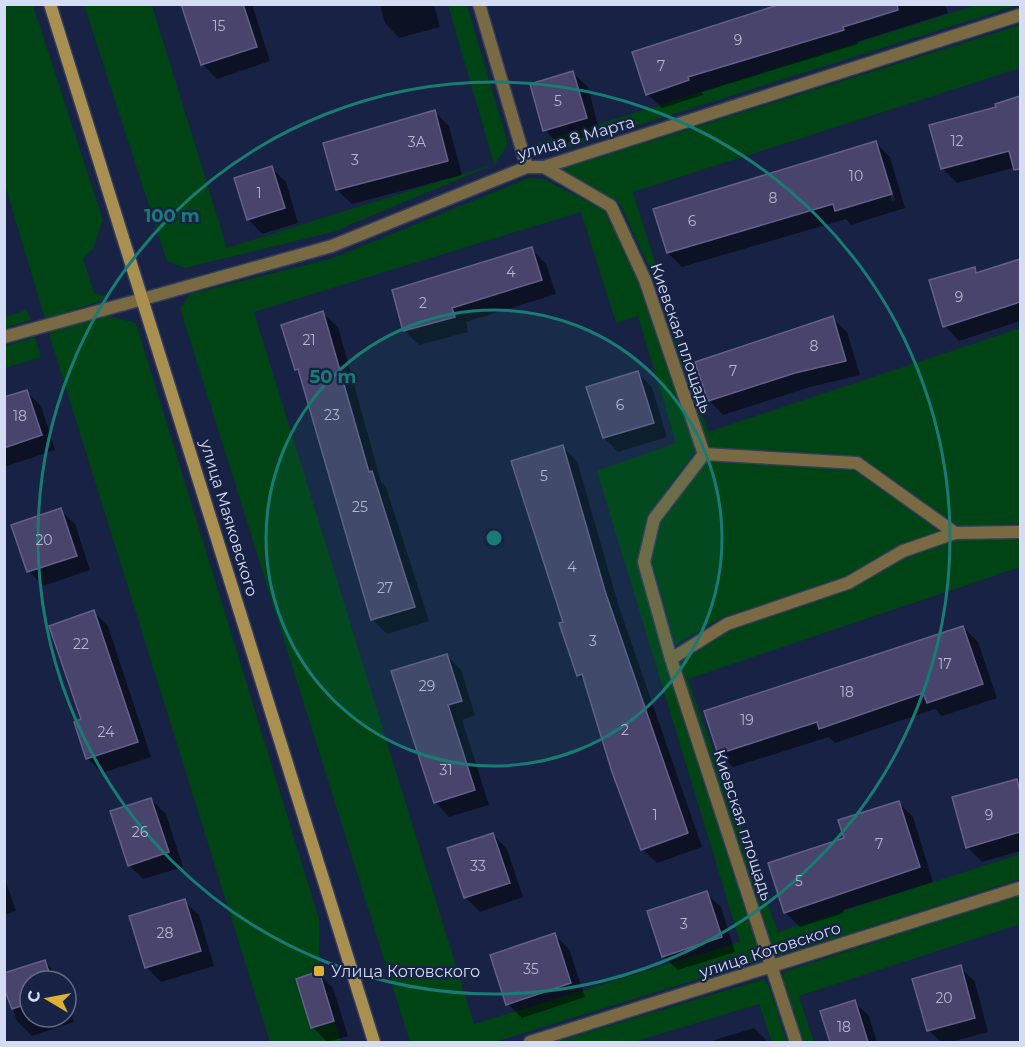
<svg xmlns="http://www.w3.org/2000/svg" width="1025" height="1047" font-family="Montserrat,sans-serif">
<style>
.green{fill:#004315;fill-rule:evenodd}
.shadow{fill:#0007;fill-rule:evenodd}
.building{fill:#48446b;stroke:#646089;stroke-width:1.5}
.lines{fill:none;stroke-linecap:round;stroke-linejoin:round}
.lane-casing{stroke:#323c5c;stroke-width:15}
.street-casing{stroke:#323c5c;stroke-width:15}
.secondary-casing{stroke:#323c5c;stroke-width:15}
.lane{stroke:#796a43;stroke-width:12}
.street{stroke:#796a43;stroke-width:12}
.secondary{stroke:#aa9050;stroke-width:12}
.ring{fill:none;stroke:#197b75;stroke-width:3}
.poi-dot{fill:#ddb133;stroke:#182244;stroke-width:2}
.labels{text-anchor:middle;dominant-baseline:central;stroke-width:4.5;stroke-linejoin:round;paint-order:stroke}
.number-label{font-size:14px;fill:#b1b7d1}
.street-label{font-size:16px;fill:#d4ddf3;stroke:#182244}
.poi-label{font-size:16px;fill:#d4ddf3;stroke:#182244;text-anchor:start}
.centre{fill:#197b75;stroke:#182244;stroke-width:3}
.ring-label{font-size:18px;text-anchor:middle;font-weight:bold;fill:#197b75;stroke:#182244;stroke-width:4.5;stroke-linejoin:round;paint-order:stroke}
</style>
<rect width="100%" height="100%" fill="#182244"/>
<!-- green -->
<g class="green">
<path d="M980,4L1019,5L553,152L532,145Z"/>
<path d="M4,5H33L103,220L93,249L83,258L94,293L107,296L101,301L45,319L5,185Z"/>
<path d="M84,5H152L227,248L494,164L448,5H467L508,144L495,164L333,232L185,268L167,261Z"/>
<path d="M1020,25V68L633,192L708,432L1020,328V524L956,526L860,456L708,447L654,278L620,204L559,170Z"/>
<path d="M529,178L544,179L604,210L640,283L696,450L647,516L638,561L666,662L763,959L495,1042H410L180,308L190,294L333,258ZM581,212L616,323L638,316L676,443L597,471L740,942L474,1024L254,312Z"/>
<path d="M26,310L31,320L5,328V317Z"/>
<path d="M105,315L136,323L319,919V971L297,979L311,1028L334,1021L341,1042H270L48,331Z"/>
<path d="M35,337L41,357L5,368V346Z"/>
<path d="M707,461L852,469L941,530L899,546L843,579L723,617L675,645L652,561L661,521Z"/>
<path d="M1020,538V567L688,679L778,932L1020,854V879L776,957L677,660L727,630L851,589L902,557L956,540Z"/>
<path d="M1020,895V924L799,996L814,1042H802L784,986L783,972Z"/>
<path d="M764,979L770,988L787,1042H772L759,1004L634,1042H555Z"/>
</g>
<!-- shadow -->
<g class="shadow">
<path d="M183,4H252L270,61L217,79L202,64Z"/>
<path d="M380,4H434L440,27L399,38L385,23Z"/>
<path d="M780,4H945L948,13L857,42L858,44L702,92L703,95L662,108L647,94Z"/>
<path d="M573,73L588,87L600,133L559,145L545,130Z"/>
<path d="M1020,97V166L957,183L943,169L997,108L996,105Z"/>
<path d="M435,112L449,126L462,175L352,204L337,190Z"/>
<path d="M875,142L890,157L905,208L851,225L846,219L682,267L668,253ZM879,158H882L895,200L892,201Z"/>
<path d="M271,167L286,182L298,223L262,234L248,219Z"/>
<path d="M532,249L546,264L556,294L466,322L468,332L419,345L405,331L394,291Z"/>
<path d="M1020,260V321L959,341L945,326L975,269L979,273Z"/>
<path d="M323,313L338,327L381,482L386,487L429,621L387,634L373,620L301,373L296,369Z"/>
<path d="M832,318L847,332L860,375L810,387L723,415L709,400Z"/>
<path d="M637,372L652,387L667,437L618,452L604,438Z"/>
<path d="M26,391L41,406L55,450L4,467V400Z"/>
<path d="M563,447L577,461L619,607L702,847L657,863L642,849L587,684L578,675L565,622Z"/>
<path d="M60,510L75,524L90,570L43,586L29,571Z"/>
<path d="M94,612L108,626L151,757L102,773L87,758Z"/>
<path d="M963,627L978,642L997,698L942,716L935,709L835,743L829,737L733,767L719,753Z"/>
<path d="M447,655L461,670L475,715L462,720L489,805L449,817L435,802Z"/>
<path d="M1016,780L1020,785V851L982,862L967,847Z"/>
<path d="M151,799L166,814L183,867L143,879L129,865Z"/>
<path d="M899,803L913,817L933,882L843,910L844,913L800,927L785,912L846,839Z"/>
<path d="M493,835L507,849L523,897L480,912L465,897Z"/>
<path d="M4,876L16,911L4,915Z"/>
<path d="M706,893L721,907L735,952L678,970L663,956Z"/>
<path d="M184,901L199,915L214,966L161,982L146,967Z"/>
<path d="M555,935L569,949L585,997L522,1018L508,1004Z"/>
<path d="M45,961L61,981H30V1017H66V996L74,1022L32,1036L17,1021L4,983Z"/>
<path d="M960,967L975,982L988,1032L951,1042H941L928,1030Z"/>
<path d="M318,973L333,988L348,1036L327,1042L313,1027Z"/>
<path d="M854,1002L869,1016L877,1042H832L822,1012Z"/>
<path d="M754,1028L768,1042H708Z"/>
</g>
<!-- building -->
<g class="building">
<path d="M181,4H243L257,47L201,65Z"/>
<path d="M781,4H897L898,10L843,27L844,30L688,77L689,80L646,95L632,52Z"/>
<path d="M573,71L587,118L543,131L530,84Z"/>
<path d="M1020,96V169L1014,170L1009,151L941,169L929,125L996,107L995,104Z"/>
<path d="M435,110L448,161L336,190L323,143Z"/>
<path d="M876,141L892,194L835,211L833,204L667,253L653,209Z"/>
<path d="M272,166L285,208L247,220L234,178Z"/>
<path d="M532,247L542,280L452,308L455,317L403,331L392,290Z"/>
<path d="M1020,259V302L943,327L929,280L975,267L976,273Z"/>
<path d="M323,311L369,472L372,471L415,607L371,620L298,369L295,370L281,325Z"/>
<path d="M833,316L846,361L795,373L708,401L695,362Z"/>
<path d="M638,371L654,423L603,438L586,387Z"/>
<path d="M27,390L42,435L4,448V397Z"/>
<path d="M563,445L605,591L688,833L641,850L612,772L582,674L577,676L559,623L563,622L511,461Z"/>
<path d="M61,508L77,556L27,572L11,525Z"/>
<path d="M94,610L138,742L86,759L74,722L81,719L49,626Z"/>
<path d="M963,626L983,684L927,703L923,693L819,729L817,722L718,754L704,711Z"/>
<path d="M447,654L462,701L448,705L475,790L434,803L391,671Z"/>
<path d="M1017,779L1020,792V832L966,848L952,797Z"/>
<path d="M151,798L169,852L128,866L110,811Z"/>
<path d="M899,801L920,867L784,913L768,863L844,838L838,820Z"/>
<path d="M493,833L510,883L464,898L447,848Z"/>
<path d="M707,891L722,937L662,957L647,911Z"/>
<path d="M185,899L201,951L145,968L129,916Z"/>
<path d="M555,933L571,983L506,1005L490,955Z"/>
<path d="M45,960L52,981H30V1003L12,1009L4,988V973Z"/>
<path d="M961,965L975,1018L927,1031L912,979Z"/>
<path d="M319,971L334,1021L311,1028L296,979Z"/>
<path d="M855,1000L868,1042H830L820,1011Z"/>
</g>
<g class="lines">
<defs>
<path id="lane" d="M4,337L143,299"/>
<g id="street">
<path d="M479,4L527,167"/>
<path d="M544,167L611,206L645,280L704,454L857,463L955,533"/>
<path d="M143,299L332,246L527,167H544L1020,15"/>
<path d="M671,659L644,562L654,519L704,454"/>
<path d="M530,1042L1020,888"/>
<path d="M796,1042L671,659L727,624L848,583L903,551L955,533L1020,532"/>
</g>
<path id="secondary" d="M50,4L374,1042"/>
</defs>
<!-- lane casing -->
<use href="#lane" class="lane-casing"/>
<!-- street casing -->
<use href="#street" class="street-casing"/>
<!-- secondary casing -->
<use href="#secondary" class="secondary-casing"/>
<!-- lane -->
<use href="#lane" class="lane"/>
<!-- street -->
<use href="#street" class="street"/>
<!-- secondary -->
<use href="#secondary" class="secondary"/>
</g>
<!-- distance rings -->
<circle cx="494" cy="538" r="228" fill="#197b75" fill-opacity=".12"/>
<g class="ring">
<circle cx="494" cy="538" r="228"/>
<circle cx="494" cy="538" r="456"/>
</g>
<!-- markers -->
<rect class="poi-dot" x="313" y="965" width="12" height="12" rx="3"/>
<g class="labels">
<!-- number labels -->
<g class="number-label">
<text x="219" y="26">15</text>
<text x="738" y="40">9</text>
<text x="661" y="66">7</text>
<text x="558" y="101">5</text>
<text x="957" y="141">12</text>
<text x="417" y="142">3А</text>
<text x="355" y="160">3</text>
<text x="856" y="176">10</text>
<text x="259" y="193">1</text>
<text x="773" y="198">8</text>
<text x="692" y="221">6</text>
<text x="511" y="272">4</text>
<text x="959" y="297">9</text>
<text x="423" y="303">2</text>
<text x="309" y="340">21</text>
<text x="814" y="346">8</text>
<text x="733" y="371">7</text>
<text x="620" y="405">6</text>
<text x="332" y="415">23</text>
<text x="20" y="416">18</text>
<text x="544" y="476">5</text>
<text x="360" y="507">25</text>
<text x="44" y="540">20</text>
<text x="572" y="567">4</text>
<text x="385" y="588">27</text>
<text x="593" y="641">3</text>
<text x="81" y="644">22</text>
<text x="945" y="664">17</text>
<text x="427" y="686">29</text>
<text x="847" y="692">18</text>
<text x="747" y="720">19</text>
<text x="625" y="730">2</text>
<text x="106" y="732">24</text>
<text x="446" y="770">31</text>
<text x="655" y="815">1</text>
<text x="989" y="815">9</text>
<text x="140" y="832">26</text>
<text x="879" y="844">7</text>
<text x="478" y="866">33</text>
<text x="799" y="881">5</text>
<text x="684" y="924">3</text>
<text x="165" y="933">28</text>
<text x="531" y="969">35</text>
<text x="944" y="998">20</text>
<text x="844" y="1027">18</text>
</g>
<!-- street labels -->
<g class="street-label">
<text transform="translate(576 138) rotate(-16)">улица 8 Марта</text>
<text transform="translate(681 338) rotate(71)">Киевская площадь</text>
<text transform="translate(229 518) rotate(73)">улица Маяковского</text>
<text transform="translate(743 825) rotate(72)">Киевская площадь</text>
<text transform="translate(770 950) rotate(-18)">улица Котовского</text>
</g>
<!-- poi labels -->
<g class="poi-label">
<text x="331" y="971">Улица Котовского</text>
</g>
</g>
<circle cx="494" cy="538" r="9" class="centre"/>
<g class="ring-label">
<text x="172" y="222">100 m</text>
<text x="333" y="383">50 m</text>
</g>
<!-- border -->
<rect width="1025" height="1047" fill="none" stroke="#d4ddf3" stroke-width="12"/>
<!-- north arrow -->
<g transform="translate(48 999) rotate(280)"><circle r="28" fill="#182244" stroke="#636d8a" stroke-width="1.5"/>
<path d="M0-4.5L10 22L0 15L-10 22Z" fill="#ddb133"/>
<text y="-9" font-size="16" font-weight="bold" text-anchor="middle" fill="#d4ddf3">С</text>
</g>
</svg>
